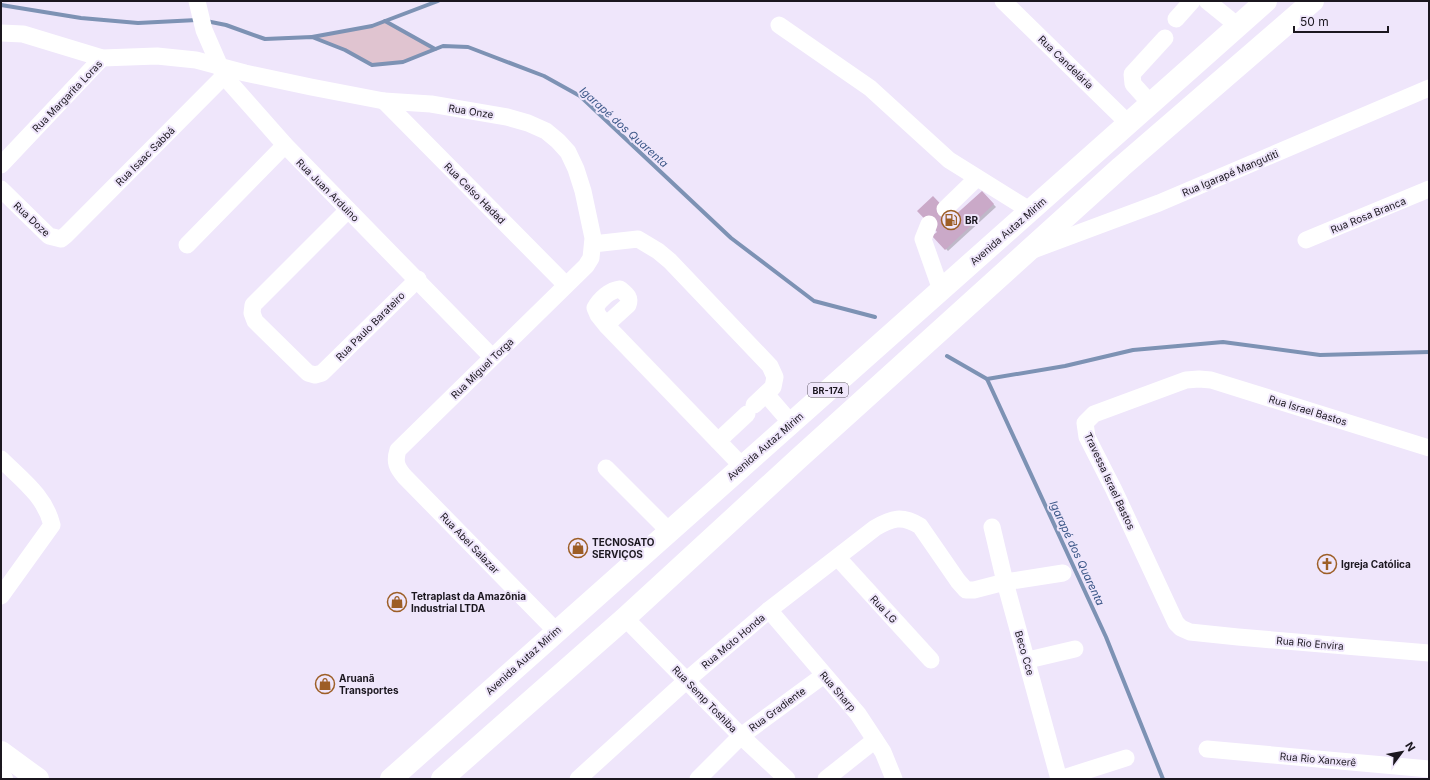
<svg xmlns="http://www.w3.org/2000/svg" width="1430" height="780" font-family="Inter,sans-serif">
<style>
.green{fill:#e0c4d0}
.shadow{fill:#0003}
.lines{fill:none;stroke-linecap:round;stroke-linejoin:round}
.stream{stroke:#7d92b4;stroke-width:4}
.building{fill:#caa9c8}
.minor{stroke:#fff;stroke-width:17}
.major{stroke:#fff;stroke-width:22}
.labels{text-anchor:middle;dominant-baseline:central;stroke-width:4;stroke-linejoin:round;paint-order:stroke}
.shield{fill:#efe6fb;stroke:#5b5561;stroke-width:1}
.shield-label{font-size:9px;font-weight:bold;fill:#1b171f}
.street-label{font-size:10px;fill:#1b171f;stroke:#efe6fb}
.poi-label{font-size:10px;font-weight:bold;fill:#1b171f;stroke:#efe6fb;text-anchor:start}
.water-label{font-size:11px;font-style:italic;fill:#3b5788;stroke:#efe6fb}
</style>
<rect width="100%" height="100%" fill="#efe6fb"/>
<!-- green -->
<path class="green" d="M385,21L435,49L403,62L372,65L345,50L312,37L372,26Z"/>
<!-- shadow -->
<path class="shadow" d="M982,192L996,207L948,251L934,236Z"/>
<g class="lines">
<!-- stream -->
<g class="stream">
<path d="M1,5L81,18L138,23L197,20"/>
<path d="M206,21L226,25L265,39L312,37L345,50L372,65L403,62L443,46L468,47L544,76L580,96L731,238L814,301L875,317"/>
<path d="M385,21L435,49"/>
<path d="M312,37L372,26L438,1"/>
<path d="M947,356L987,379L1106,637L1163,779"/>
<path d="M987,379L1065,366L1133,350L1223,342L1320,355L1429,352"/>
</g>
</g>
<!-- building -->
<path class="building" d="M982,191L994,204L945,250L932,236L937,232L917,211L933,196L953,217Z"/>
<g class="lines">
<!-- minor -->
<g class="minor">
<path d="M197,1L204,30L224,76L285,145L492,357"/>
<path d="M1003,1L1129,124"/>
<path d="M1207,1L1238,26"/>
<path d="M1176,19L1192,1"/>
<path d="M779,25L870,88L949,160L1031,211"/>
<path d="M1,33L23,34L102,58L157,56L196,60L245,73L311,87L384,101L431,104L507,117L528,123L546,131L558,141L568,152L576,169L583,191L593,238L591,258L586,266L398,450C394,462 397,468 405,477L556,631"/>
<path d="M384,101L566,285"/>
<path d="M1151,104L1133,84L1132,74L1165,38"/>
<path d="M1,165L102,58"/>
<path d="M1,189L49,236L61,239L66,235L224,76"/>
<path d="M945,209L977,178"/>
<path d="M348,210L253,305L252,313L255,321L308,373L315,375L322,373L418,279"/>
<path d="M929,224L923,239L941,290"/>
<path d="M1306,240L1429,189"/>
<path d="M593,244L638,239L658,251L670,261L770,366L775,377L773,387L754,405"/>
<path d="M187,245L285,145"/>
<path d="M1033,250L1159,203L1429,88"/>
<path d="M606,325L628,305C631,297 626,294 620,289C610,290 600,299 595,308L598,315L606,325L742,466"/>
<path d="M766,394L791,423"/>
<path d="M718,441L747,414"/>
<path d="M1429,448L1211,380L1199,379L1186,380L1094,414L1085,423L1087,437L1114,490L1176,623L1181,628L1190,632L1238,637L1429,653"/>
<path d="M1,459C21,479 45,496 52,525L1,596"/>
<path d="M606,468L669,531"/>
<path d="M992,527L1005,582L1059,779"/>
<path d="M838,558L931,660"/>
<path d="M769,610L858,714L883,752L894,779"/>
<path d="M625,618L741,736L787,779"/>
<path d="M1028,660L1075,649"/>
<path d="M1207,749L1429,769"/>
<path d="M578,779L687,680L769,610L875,528C892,518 902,515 920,526L958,581L966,590H974L1005,582L1063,573"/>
<path d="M698,779L741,736L824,675"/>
<path d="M826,779L875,740"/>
<path d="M1060,779L1126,758"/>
</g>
<!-- major -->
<g class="major">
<path d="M1,752L38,779"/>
<path d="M1,778L2,779"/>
<path d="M391,779L1266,1"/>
<path d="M442,779L625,618L798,459L1121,167L1313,1"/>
</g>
</g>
<!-- icons -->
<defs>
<symbol id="fuel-ring" viewBox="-11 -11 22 22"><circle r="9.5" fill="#efe6fb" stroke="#9d5e26" stroke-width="1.5"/><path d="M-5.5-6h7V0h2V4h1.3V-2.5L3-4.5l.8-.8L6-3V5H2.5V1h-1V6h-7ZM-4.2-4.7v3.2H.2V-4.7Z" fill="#9d5e26"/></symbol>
<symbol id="shop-ring" viewBox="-11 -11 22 22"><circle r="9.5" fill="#efe6fb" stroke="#9d5e26" stroke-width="1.5"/><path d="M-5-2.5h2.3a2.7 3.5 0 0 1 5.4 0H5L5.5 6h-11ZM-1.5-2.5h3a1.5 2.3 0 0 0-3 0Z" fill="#9d5e26"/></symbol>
<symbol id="church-ring" viewBox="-11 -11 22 22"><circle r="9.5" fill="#efe6fb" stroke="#9d5e26" stroke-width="1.5"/><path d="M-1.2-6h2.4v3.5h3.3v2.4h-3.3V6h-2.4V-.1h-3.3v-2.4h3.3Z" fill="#9d5e26"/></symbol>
</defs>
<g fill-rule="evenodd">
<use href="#fuel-ring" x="940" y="209" width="22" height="22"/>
<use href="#shop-ring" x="567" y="537" width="22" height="22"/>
<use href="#church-ring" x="1316" y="553" width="22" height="22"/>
<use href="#shop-ring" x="386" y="591" width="22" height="22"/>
<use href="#shop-ring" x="314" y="673" width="22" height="22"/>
</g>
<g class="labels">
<!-- shield labels -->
<rect class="shield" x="808" y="383" width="40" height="14" rx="3"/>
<g class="shield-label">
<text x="828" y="390">BR-174</text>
</g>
<!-- street labels -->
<g class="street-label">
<text transform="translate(1066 62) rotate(44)">Rua Candelária</text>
<text transform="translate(67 96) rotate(-46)">Rua Margarita Loras</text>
<text transform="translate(471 111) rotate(9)">Rua Onze</text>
<text transform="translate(145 156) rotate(-45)">Rua Isaac Sabbá</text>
<text transform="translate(1230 173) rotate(-23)">Rua Igarapé Mangutiti</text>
<text transform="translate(328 190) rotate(45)">Rua Juan Arduino</text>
<text transform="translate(475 193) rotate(45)">Rua Celso Hadad</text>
<text transform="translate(1368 215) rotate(-22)">Rua Rosa Branca</text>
<text transform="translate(32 219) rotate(43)">Rua Doze</text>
<text transform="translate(1008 231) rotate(-41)">Avenida Autaz Mirim</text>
<text transform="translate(370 326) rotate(-45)">Rua Paulo Barateiro</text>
<text transform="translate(482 368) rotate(-44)">Rua Miguel Torga</text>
<text transform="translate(1308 410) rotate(17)">Rua Israel Bastos</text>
<text transform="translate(765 446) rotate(-41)">Avenida Autaz Mirim</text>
<text transform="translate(1110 481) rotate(65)">Travessa Israel Bastos</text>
<text transform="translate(470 543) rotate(46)">Rua Abel Salazar</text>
<text transform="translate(884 609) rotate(47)">Rua LG</text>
<text transform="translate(733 641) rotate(-40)">Rua Moto Honda</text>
<text transform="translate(1310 643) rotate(5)">Rua Rio Envira</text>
<text transform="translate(1025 653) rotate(74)">Beco Cce</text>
<text transform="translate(523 660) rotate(-42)">Avenida Autaz Mirim</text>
<text transform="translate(838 691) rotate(49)">Rua Sharp</text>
<text transform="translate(705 699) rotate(46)">Rua Semp Toshiba</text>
<text transform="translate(777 709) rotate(-36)">Rua Gradiente</text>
<text transform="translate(1318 759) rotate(5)">Rua Rio Xanxerê</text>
</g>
<!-- poi labels -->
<g class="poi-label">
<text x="965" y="220">BR</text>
<text x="592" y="542">TECNOSATO<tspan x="592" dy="12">SERVIÇOS</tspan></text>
<text x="1341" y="564">Igreja Católica</text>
<text x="411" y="596">Tetraplast da Amazônia<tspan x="411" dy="12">Industrial LTDA</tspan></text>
<text x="339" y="678">Aruanã<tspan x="339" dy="12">Transportes</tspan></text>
</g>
<!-- water labels -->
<g class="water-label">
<text transform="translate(624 127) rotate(42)">Igarapé dos Quarenta</text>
<text transform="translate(1077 553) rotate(65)">Igarapé dos Quarenta</text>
</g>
</g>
<!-- border -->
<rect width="1430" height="780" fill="none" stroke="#1b171f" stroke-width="4"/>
<!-- north arrow -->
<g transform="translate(1402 752) rotate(58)" stroke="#efe6fb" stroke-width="3" paint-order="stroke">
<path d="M0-3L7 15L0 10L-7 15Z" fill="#1b171f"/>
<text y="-6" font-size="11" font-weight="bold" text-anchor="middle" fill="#1b171f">N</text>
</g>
<!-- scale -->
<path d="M1294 26v6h94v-6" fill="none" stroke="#1b171f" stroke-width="2"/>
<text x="1300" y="26" font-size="12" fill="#1b171f" stroke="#efe6fb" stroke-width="3" paint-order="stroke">50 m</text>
</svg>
